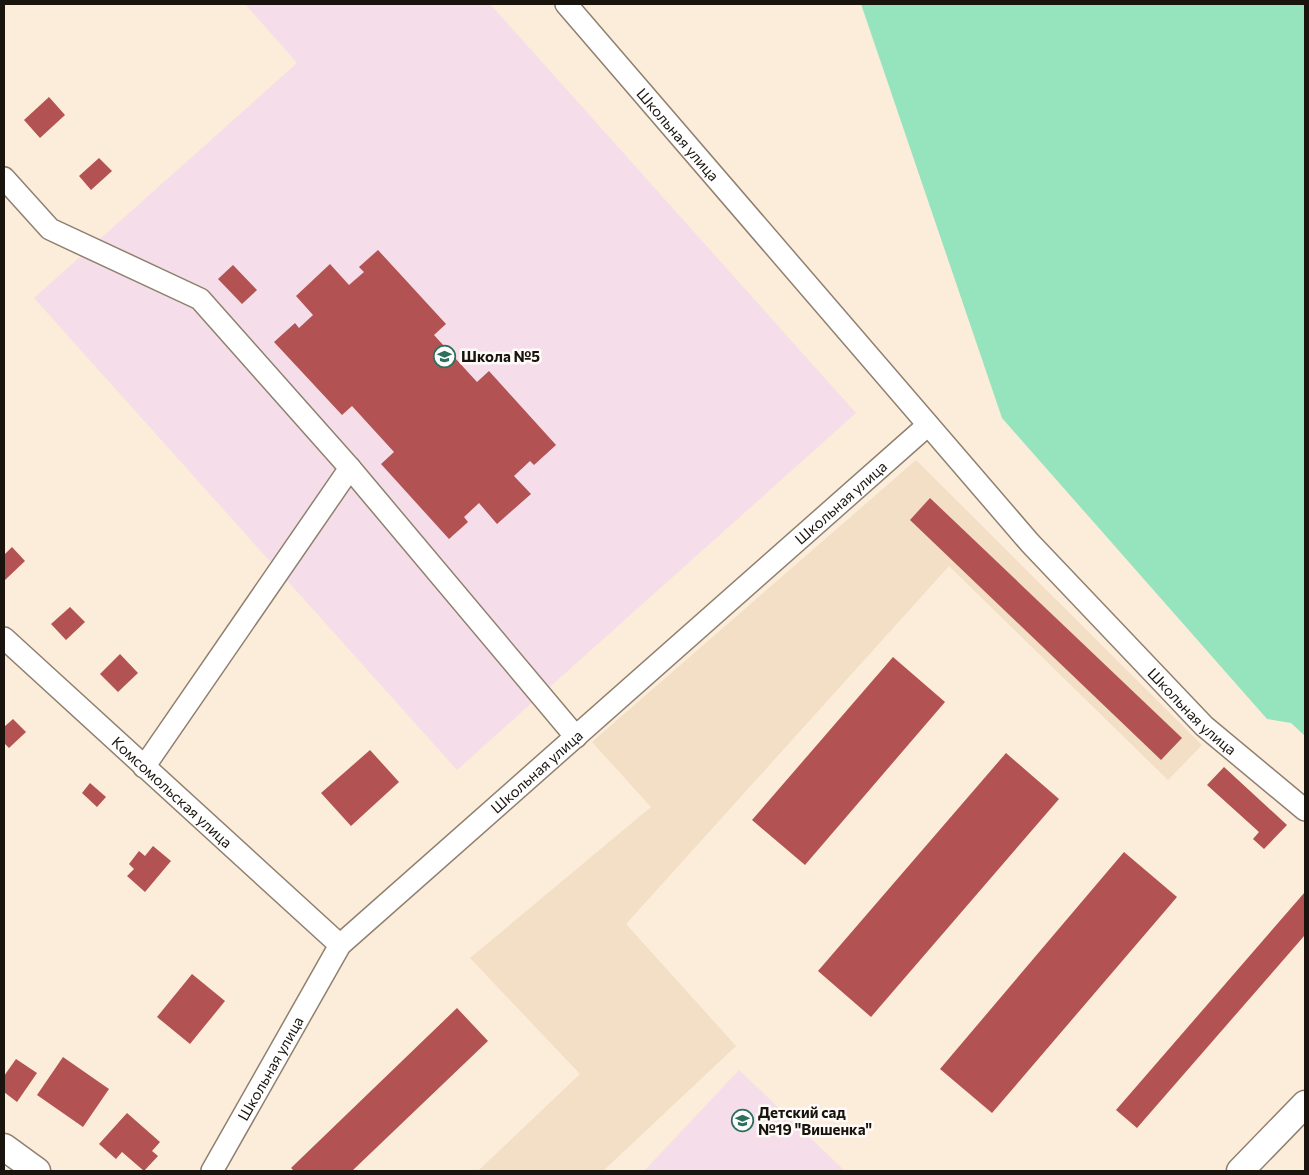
<svg xmlns="http://www.w3.org/2000/svg" width="1309" height="1175" font-family="Commissioner,sans-serif">
<style>
.built{fill:#f3dec6}
.education{fill:#f5dde9}
.green{fill:#96e4bd}
.building{fill:#b35252}
.lines{fill:none;stroke-linecap:round;stroke-linejoin:round}
.minor-casing{stroke:#8f8070;stroke-width:24}
.tertiary-casing{stroke:#8f8070;stroke-width:29}
.minor{stroke:#fff;stroke-width:21}
.tertiary{stroke:#fff;stroke-width:26}
.labels{text-anchor:middle;dominant-baseline:central;stroke-width:5;stroke-linejoin:round;paint-order:stroke}
.street-label{font-size:15px;fill:#1a140e;stroke:#fefbf8}
.poi-label{font-size:15px;font-weight:bold;fill:#1a140e;stroke:#fefbf8;text-anchor:start}
</style>
<rect width="100%" height="100%" fill="#fcecda"/>
<!-- built -->
<path class="built" d="M916,460L1202,745L1168,780L949,566L626,924L736,1046L603,1171H478L580,1074L470,958L651,807L592,742Z"/>
<!-- education -->
<g class="education">
<path d="M245,4H490L856,413L457,770L34,298L297,63Z"/>
<path d="M739,1070L845,1171H644Z"/>
</g>
<!-- green -->
<path class="green" d="M861,4H1305V736L1291,723L1267,719L1002,418Z"/>
<!-- building -->
<g class="building">
<path d="M49,97L65,115L40,138L24,120Z"/>
<path d="M99,158L112,171L91,190L79,176Z"/>
<path d="M378,250L446,324L434,335L477,382L489,371L556,445L534,465L530,461L514,476L531,494L497,524L479,503L464,517L468,522L449,539L381,464L394,452L352,406L342,415L274,342L295,323L299,328L313,315L296,296L330,264L349,285L364,272L359,267Z"/>
<path d="M233,265L257,290L242,304L218,279Z"/>
<path d="M930,498L1182,738L1161,760L910,520Z"/>
<path d="M12,547L25,561L4,581V555Z"/>
<path d="M70,607L85,622L66,640L51,624Z"/>
<path d="M120,654L138,673L118,692L100,674Z"/>
<path d="M893,657L945,702L805,865L752,820Z"/>
<path d="M13,719L26,732L9,748L4,743V727Z"/>
<path d="M370,750L399,782L351,826L321,793Z"/>
<path d="M1006,753L1059,799L871,1017L818,971Z"/>
<path d="M1224,767L1287,825L1264,849L1253,839L1259,832L1207,785Z"/>
<path d="M90,783L106,797L97,807L82,793Z"/>
<path d="M153,846L171,861L145,892L127,876L134,869L129,864L139,851L145,856Z"/>
<path d="M1124,852L1177,897L992,1113L940,1069Z"/>
<path d="M1305,892V935L1137,1128L1116,1110Z"/>
<path d="M192,974L225,1001L190,1044L157,1017Z"/>
<path d="M457,1008L488,1041L352,1171H294L291,1168Z"/>
<path d="M63,1057L109,1089L83,1127L37,1095Z"/>
<path d="M16,1059L37,1073L17,1102L4,1092V1076Z"/>
<path d="M127,1113L160,1142L152,1151L158,1156L144,1171L122,1152L116,1159L99,1144Z"/>
</g>
<g class="lines">
<defs>
<g id="minor">
<path id="s1" d="M566,4L1030,543L1204,726L1305,810"/>
<path d="M4,178L50,229L200,299L350,468L144,767"/>
<path d="M350,468L576,737"/>
<path id="s2" d="M4,638L340,945"/>
<path id="s3" d="M212,1171L340,945L928,425"/>
</g>
<g id="tertiary">
<path d="M4,1147L37,1171"/>
<path d="M1240,1171L1305,1104"/>
</g>
</defs>
<!-- minor casing -->
<use href="#minor" class="minor-casing"/>
<!-- tertiary casing -->
<use href="#tertiary" class="tertiary-casing"/>
<!-- minor -->
<use href="#minor" class="minor"/>
<!-- tertiary -->
<use href="#tertiary" class="tertiary"/>
</g>
<!-- icons -->
<defs>
<symbol id="school-ring" viewBox="-11 -11 22 22"><circle r="9.5" fill="#fefbf8" stroke="#2d6f5f" stroke-width="1.5"/><path d="M0-5L7-2L0 1L-7-2ZM-4 1L0 2.5L4 1V4Q0 6-4 4Z" fill="#2d6f5f"/></symbol>
</defs>
<g fill-rule="evenodd">
<use href="#school-ring" x="432" y="344" width="25" height="25"/>
<use href="#school-ring" x="730" y="1108" width="25" height="25"/>
</g>
<g class="labels">
<!-- street labels -->
<g class="street-label">
<text stroke="none"><textPath href="#s1" startOffset="172">Школьная улица</textPath></text>
<text stroke="none"><textPath href="#s3" startOffset="928">Школьная улица</textPath></text>
<text stroke="none"><textPath href="#s1" startOffset="945">Школьная улица</textPath></text>
<text stroke="none"><textPath href="#s3" startOffset="522">Школьная улица</textPath></text>
<text stroke="none"><textPath href="#s2" startOffset="228">Комсомольская улица</textPath></text>
<text stroke="none"><textPath href="#s3" startOffset="118">Школьная улица</textPath></text>
</g>
<!-- poi labels -->
<g class="poi-label">
<text x="461" y="356">Школа №5</text>
<text x="758" y="1112">Детский сад<tspan x="758" dy="17">№19 "Вишенка"</tspan></text>
</g>
</g>
<!-- border -->
<rect width="1309" height="1175" fill="none" stroke="#1a140e" stroke-width="10"/>
</svg>
